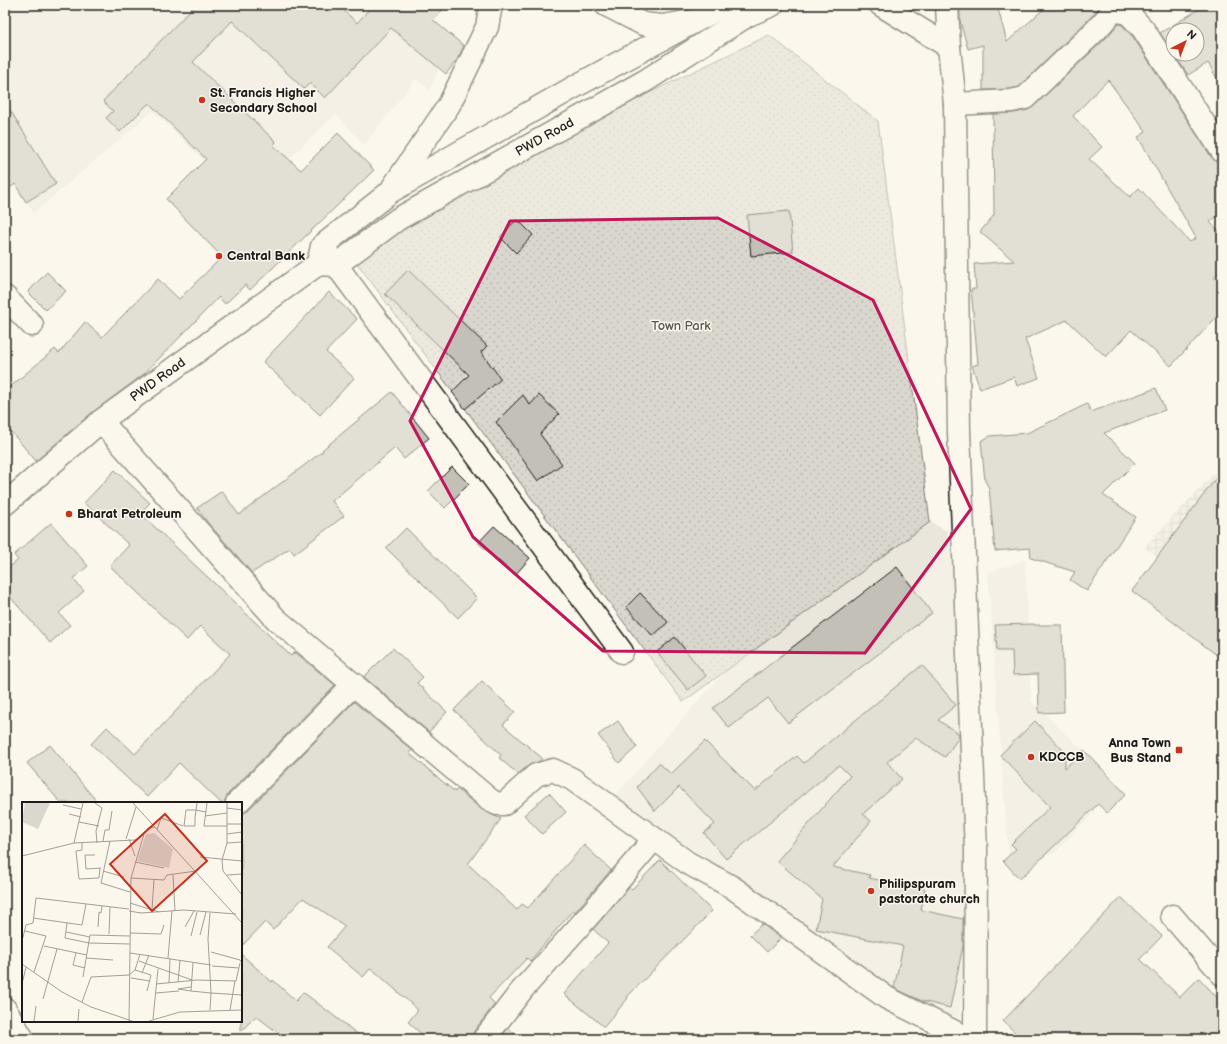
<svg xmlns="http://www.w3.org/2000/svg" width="1227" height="1044" font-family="'Balsamiq Sans',sans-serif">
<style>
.built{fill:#eae6dc}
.industrial{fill:url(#industrial-grid)}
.park{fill:url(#park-dots);stroke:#7b7a75}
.building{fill:#c3c0b8;stroke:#1c1c1c;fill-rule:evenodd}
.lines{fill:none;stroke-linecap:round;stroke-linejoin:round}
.street-casing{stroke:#1c1c1c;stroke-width:25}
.secondary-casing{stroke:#1c1c1c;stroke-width:25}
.primary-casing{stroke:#1c1c1c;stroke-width:25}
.street{stroke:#fbf7ec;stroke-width:22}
.secondary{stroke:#fbf7ec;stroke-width:22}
.primary{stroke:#fbf7ec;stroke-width:22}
.marked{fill:none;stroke:#c2185b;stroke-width:3;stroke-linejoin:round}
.poi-dot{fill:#c8321e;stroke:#fbf7ec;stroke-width:1.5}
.labels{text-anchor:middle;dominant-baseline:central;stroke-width:3;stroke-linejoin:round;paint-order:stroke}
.poi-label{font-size:13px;font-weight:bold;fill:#1c1c1c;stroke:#fbf7ec;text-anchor:start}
.street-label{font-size:13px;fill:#1c1c1c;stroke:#fbf7ec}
.park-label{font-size:13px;fill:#555451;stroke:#fbf7ec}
.inset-road{fill:none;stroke:#a29f99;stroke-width:1}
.view{fill:#c8321e;fill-opacity:0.15;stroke:#c8321e;stroke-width:2}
.inset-edge{fill:none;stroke:#1c1c1c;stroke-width:2}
</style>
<defs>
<pattern id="industrial-grid" width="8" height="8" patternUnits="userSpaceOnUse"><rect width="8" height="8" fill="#eae6dc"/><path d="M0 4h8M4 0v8" fill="none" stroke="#c8c5bc"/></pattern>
<pattern id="park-dots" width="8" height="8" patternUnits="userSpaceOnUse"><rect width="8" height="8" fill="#dad7ce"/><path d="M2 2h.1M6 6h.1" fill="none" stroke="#bab8b0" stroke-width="1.8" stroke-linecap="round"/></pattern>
</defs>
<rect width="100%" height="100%" fill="#fbf7ec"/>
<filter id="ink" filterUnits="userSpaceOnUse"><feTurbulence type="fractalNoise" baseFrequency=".025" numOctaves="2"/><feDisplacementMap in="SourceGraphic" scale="8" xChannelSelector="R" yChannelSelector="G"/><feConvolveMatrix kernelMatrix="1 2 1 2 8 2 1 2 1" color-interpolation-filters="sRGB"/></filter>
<g filter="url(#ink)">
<!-- built -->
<g class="built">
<path d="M5,5H379L442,62L430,90L416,79L364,145L336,114L245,201L153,111L34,213L5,171Z"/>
<path d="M930,522L947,531L960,637L973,909L959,1018L890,995L758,892L613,798L722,674Z"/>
<path d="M1025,560L1031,701L1086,753L1095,811L1055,853L1009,866L988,572Z"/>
</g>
<!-- industrial -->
<path class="industrial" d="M1222,465V604L1144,547Z"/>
<!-- park -->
<path class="park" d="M769,35L878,121L930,522L683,702L357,263L465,182Z"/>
<!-- building -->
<g class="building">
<path d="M195,5H338L357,23L373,5H447L433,20L464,46L457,60L446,74L391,28L325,98L310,83L304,89L232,21L193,62L276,142L273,145L301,170L338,133L374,170L250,290L245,285L225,304L219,297L144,374L93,412L36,461L5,425V391L55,349L59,353L85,322L102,337L158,279L179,299L222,257L166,199L206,159L149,103L120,132L106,118L113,111L103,101Z"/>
<path d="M960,5H997L1007,42L1048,5H1102L1088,20L1019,87L1009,89L983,90V45L968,49L960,21Z"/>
<path d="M1206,5H1222V87L1208,63L1188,75L1174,54H1197V30H1173V52L1160,33Z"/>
<path d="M1118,24L1122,25L1133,37L1212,158L1216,162L1222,163V212L1210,222L1222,234V269L1214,277L1222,285V311L1171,366L1131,330L1106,357L1067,320L1025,339L1039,378L1017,386L1014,377L980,389L972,366L978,364L971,289H976L974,264L1014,261L980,232L994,215L993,114L1014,113L1028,110L1033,107L1106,38ZM1108,80L1146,132L1138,137L1196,238L1190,242L1139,188L1130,197L1089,159L1102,147L1073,116Z"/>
<path d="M5,102L56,184L26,202L15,184L5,192Z"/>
<path d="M789,211L793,252L751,256L747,215Z"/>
<path d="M517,219L533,235L516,253L500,237Z"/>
<path d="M408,270L487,346L481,352L501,379L465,409L452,392L469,375L385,294Z"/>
<path d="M47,272L66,291L46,310L28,292Z"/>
<path d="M329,292L357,319L326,352L354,378L320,415L263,362Z"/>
<path d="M1156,388L1165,410L1104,433L1135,463L1103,495L1136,517L1087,591L1070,580L1075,572L1031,558L1030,548L995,551L989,488L985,481L981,441L990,436L1027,433L1087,404L1091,412Z"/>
<path d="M392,392L429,438L404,459L395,448L332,501L344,516L294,554L290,548L252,573L208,523L197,508L222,491L239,515L323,451L322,450Z"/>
<path d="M523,395L530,405L539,395L559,414L540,434L562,464L538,481L496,422Z"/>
<path d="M452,467L469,484L445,508L428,491Z"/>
<path d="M115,470L150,503L140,513L291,656L295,652L335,685L228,794L225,800V803H221L179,763L147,797L91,744L107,727L135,754L230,654L200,626L187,640L110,566L129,545L84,503Z"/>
<path d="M1222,470V659L1132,591Z"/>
<path d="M51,523L88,566L73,579L84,591L59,613L70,625L50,643L5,591V571L18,560L14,555Z"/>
<path d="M494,526L530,558L515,575L478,543Z"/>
<path d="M406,528L477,598L458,618L386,548Z"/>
<path d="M897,567L932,613L788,723L768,698L729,728L713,708Z"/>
<path d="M640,593L668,622L653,636L626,607Z"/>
<path d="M1034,624V625H1062L1064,712L1039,713L1038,674L1013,675L1012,651H997L995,625Z"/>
<path d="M675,637L706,676L688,690L657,652Z"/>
<path d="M393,648L423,677L417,683L447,712L429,732L364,677Z"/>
<path d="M922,665L956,705L938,720L959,734V737L945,757L916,738L887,762L902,779L863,814L871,821L833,867L870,875L869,878L925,889L921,910L963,919V946L950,1008L922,1001L894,988L903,946L816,929L822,899L777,861L850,776L839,765L726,859L704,833L715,824L679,787L655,811L637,787L659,763L671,774L705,741L755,791L797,756L804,763Z"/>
<path d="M482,681L515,712L503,725L542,758L540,761L528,766L518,774L499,758L501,755L454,710Z"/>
<path d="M354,702L412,750L409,753L455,792L457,789L482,810L501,819L468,864L517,910L522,904L528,908L584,845L611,870L575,912L573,910L530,961L527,958L489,998L495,1004L474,1031L472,1039H427L408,1022L418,1010L371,968L363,977L327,947L345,926L303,898L273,930L265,922L241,947V815L246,812Z"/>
<path d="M618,721L637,747L619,763L598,735Z"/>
<path d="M1035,721L1065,752V768L1084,750L1126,794L1107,813L1098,804L1020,879L1003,861L1016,849L1011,844L1050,807L1000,755Z"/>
<path d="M50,745L60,757L98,803H61L27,763Z"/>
<path d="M549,793L566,812L542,834L524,815Z"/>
<path d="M660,860L712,911L627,997L628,998L604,1027L564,994L608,943L593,929L630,887L632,889Z"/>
<path d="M1121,897L1162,936L1140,959L1180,997L1199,978L1222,1003V1039H1022L1003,1021Z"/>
<path d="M762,924L781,938L767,952L750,935Z"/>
<path d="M241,954L272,982L273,980L296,1001L303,992L364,1039H286L256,1016L241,1031Z"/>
<path d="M508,1028L521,1039H500Z"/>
</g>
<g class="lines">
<defs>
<g id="street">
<path d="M955,104L1011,101L1025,98L1097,29L1112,12L1122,11L1130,15L1143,29L1222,151"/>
<path d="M325,250L622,652"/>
<path d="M5,297L32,325"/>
<path d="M101,421L276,619L489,799L497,804H504L536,775L553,770L572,779L688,863L732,887L887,998L969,1039"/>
<path d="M237,803L354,684"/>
<path d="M1172,916L1222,974"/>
<path d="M5,1009L23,1039"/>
<path d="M484,1039L522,990L592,912L654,839"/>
</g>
<path id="secondary" d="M606,5L643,24L662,26L692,21"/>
<g id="primary">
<path d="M881,5L949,47"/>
<path d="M947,5L949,47L955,104L959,432L976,851L975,1039"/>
<path d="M393,187L449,105L487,27L491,5"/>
<path d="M318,264L322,246L390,192L576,86L725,5"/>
<path id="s1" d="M5,504L101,421L318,264L336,265L398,219L645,81L748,15L772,5"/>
</g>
</defs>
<!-- street casing -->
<use href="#street" class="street-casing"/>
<!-- secondary casing -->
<use href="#secondary" class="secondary-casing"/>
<!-- primary casing -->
<use href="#primary" class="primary-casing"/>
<!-- street -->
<use href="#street" class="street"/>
<!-- secondary -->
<use href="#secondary" class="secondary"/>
<!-- primary -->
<use href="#primary" class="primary"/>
</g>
</g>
<!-- marked area -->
<path d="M0 0H1227V1044H0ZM718,218L873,300L971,509L865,653L603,651L473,537L410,421L510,221Z" fill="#fbf7ec" fill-opacity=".55" fill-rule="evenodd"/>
<path class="marked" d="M718,218L873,300L971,509L865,653L603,651L473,537L410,421L510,221Z"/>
<!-- markers -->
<g class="poi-dot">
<circle cx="202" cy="100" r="4"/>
<circle cx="219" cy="256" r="4"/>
<circle cx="69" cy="514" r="4"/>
<rect x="1175" y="746" width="8" height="8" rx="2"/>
<circle cx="1031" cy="757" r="4"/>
<circle cx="871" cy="891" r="4"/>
</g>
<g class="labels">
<!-- poi labels -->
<g class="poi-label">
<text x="210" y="93">St. Francis Higher<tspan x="210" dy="15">Secondary School</tspan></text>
<text x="227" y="256">Central Bank</text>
<text x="77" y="514">Bharat Petroleum</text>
<text x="1171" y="743" text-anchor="end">Anna Town<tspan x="1171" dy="15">Bus Stand</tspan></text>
<text x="1039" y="757">KDCCB</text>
<text x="879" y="884">Philipspuram<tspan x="879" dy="15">pastorate church</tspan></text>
</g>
<!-- street labels -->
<g class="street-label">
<text stroke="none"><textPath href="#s1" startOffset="658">PWD Road</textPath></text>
<text stroke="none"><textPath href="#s1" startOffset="197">PWD Road</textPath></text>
</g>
<!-- park labels -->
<g class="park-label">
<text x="681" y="326">Town Park</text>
</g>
</g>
<!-- overview -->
<g transform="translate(22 802)">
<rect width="220" height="220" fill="#fbf7ec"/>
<path d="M3,1H28L16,27L0,20Z" fill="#dad7ce"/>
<path d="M132,31L151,47L147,66L115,59L124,32Z" fill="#dad7ce"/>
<path class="inset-road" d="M73,1L80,6L74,29L75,41M111,1L220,121M175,1L174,8L173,16V24H162L164,8H174L184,10M185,1L182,24H205M205,1V41L200,58L201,69L220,93M41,3L59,7M205,6L220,8M47,12L59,15M183,14L205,11M57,20L77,24M205,22H220M135,28L139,16L161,24M205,32L220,30M104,37L114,5M107,37L113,54M81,39L83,28H87L90,9M88,39L79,81L108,90M52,41L61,1M60,41V48L54,49L57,77L77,76L78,66M205,41L220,40M73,53H63L64,67L79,66M0,54L52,41L113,38L120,34M178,55L220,59M113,60L142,66M81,69L102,75M151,73L153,109M205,73L220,72M109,76L142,78L145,73L174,69M108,101L137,110M130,107L132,78M107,109L119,111L162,108L214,112M188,111L186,137L189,191L220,193M11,116L60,123L64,102M45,121L43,136L67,141L108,142M76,125L77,110L79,111L80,104M163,125L172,109M3,129L24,134L12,170M44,130L68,135M108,131L139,132L142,123M87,132L88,105M178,133L184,110M169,134L175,110M0,139L4,123L11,121L14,96L107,107M22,144L65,153M189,150L218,158L220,161M54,151L51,163L63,166M108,151L189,163M64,156L91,158M146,156L150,109M117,159L170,178M171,161L169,189L189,191L188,208M0,162L40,190L69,205L110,219M190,164L217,166M113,168L129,173L125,189M120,171L127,153M61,175L68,133L108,134M109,176L128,179M156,180L158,158M147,181L148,156M0,182L4,165M134,182L175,178L214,179L218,161M169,185L156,187L169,189M134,191L157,189M21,197L35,147M60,200L69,175L107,173L113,168L118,152M208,208L213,179M131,217L136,167M12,219L14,204M56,219L57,207M107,219L109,76L122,32L126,26L133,25M127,219L158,210L220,208"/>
<path class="view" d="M143,12L185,59L130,109L88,62Z"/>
<rect width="220" height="220" class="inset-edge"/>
</g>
<!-- margin -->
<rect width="1227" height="1044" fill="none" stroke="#fbf7ec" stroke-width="20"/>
<rect x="10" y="10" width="1207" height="1024" fill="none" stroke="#1c1c1c" stroke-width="1.5" filter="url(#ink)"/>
<!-- north arrow -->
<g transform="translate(1185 42) rotate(42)"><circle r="19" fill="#fbf7ec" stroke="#a29f99"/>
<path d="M0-3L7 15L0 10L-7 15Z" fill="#c8321e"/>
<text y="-6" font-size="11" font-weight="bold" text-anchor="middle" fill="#1c1c1c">N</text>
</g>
</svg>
